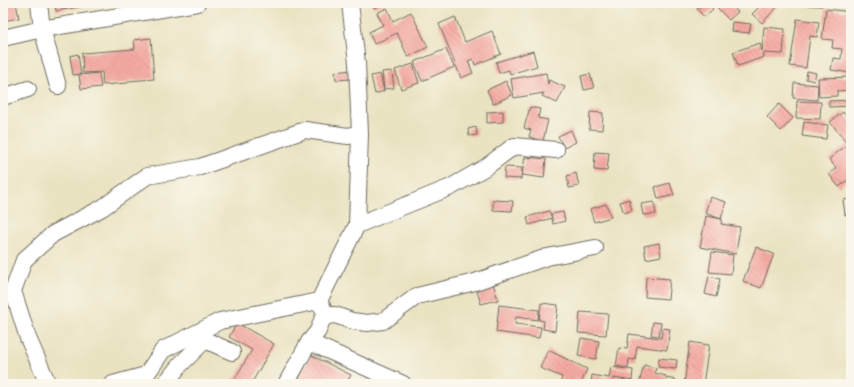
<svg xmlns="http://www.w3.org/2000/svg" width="854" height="387" font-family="Sriracha,sans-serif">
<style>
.building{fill:url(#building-back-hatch)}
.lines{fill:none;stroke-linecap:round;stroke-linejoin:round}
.street-casing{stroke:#6e6b60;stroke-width:18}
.street{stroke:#fff;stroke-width:16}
</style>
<defs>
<pattern id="building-back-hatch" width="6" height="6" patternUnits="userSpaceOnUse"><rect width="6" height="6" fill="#f5aaa2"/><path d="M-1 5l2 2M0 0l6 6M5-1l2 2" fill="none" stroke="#d2928c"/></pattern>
</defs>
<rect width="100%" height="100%" fill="#fbf7ec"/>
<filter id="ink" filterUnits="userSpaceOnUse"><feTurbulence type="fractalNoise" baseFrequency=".025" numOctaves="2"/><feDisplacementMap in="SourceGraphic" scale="8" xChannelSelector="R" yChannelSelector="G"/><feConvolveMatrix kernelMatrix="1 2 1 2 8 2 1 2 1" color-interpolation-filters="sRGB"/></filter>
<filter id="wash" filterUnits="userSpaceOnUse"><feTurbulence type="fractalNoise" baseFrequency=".012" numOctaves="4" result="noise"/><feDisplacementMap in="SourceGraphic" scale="16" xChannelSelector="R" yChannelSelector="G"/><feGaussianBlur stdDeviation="0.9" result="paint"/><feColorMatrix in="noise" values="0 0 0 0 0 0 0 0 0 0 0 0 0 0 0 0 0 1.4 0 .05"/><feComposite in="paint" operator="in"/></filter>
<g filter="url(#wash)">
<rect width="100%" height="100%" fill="#eae3c2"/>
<g id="blocks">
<!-- building -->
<g class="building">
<path d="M3,3H16L19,18L3,21Z"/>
<path d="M55,3H94L95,4L56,11Z"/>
<path d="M372,3H386L374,8Z"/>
<path d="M705,3H708L713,9L704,17L697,9Z"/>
<path d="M713,3H729L738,12L729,20Z"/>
<path d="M763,3H781L762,23L752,14Z"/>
<path d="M802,3H823L822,6L802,5Z"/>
<path d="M387,8L393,21L411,12L428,47L408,57L397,33L374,44L369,32L383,25L377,13Z"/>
<path d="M826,9L851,12V73L831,70L833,58L841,59L842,49L832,48L833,40L822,39Z"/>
<path d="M455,17L465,42L492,31L501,54L475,65L473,59L468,61L473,73L461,78L439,24Z"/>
<path d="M797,19L819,22L817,37L810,36L806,68L790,66Z"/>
<path d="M732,22L751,24L749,33L731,31Z"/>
<path d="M764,27L785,29L783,54L763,53L764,57L738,66L733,52L760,43L762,51Z"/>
<path d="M151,38L154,79L128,81V83L103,85L102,72L83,73L82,53L135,49L134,40Z"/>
<path d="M446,49L454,67L422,81L414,62Z"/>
<path d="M533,51L537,66L510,74L509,70L499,73L496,62Z"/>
<path d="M78,54L81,74L73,75L70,56Z"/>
<path d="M413,64L419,83L401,89L395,70Z"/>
<path d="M351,70V79L336,80L335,72Z"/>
<path d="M392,71L394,88L384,89L382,72Z"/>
<path d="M807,71L816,73L814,81L806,79Z"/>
<path d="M99,73L101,87L81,89L79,75Z"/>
<path d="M546,73L548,84L549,80L565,87L557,103L542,96L544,93L514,98L511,79Z"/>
<path d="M380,74L384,91L375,94L371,76Z"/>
<path d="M590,74L594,88L584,90L581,76Z"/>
<path d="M851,77V90L837,91V96L819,97L818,78Z"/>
<path d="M506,81L512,95L493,104L487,90Z"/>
<path d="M794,83L818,85L817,100L793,98Z"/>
<path d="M851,100V106L829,107V101Z"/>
<path d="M797,101L821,102L820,119L796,118Z"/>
<path d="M779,104L793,118L781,131L767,117Z"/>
<path d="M530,107L540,109L538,118L548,120L543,141L529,137L531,130L524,128Z"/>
<path d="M503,111V122L487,123V112Z"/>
<path d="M590,112L603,113L602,130L589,129Z"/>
<path d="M843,112L851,122V177L839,187L829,174L836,168L829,159L848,144L830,122Z"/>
<path d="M804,122L828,125L826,139L802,136Z"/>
<path d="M476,127L477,135L469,136L468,129Z"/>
<path d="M571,130L576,142L564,148L558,136Z"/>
<path d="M595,152L609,153L607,171L594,170Z"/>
<path d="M525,157L546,159L544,178L522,175Z"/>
<path d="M505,167L522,168L521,179L504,178Z"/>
<path d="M576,173L579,186L569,188L567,176Z"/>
<path d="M670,183L674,195L658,199L655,187Z"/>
<path d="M710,197L726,202L721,219L705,213Z"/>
<path d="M629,199L632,210L624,213L620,202Z"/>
<path d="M851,199V214L845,215L843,200Z"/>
<path d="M493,200L513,201L512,211L493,210Z"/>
<path d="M654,202L656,214L643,215L641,204Z"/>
<path d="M606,204L611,217L594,222L590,209Z"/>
<path d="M549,211L552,218L529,225L527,217Z"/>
<path d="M563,212L565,221L553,224L551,214Z"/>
<path d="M706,216L722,219L721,224L740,227L736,254L700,247Z"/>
<path d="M659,243L661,256L646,259L644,246Z"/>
<path d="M756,247L774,254L761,288L743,281Z"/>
<path d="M712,252L733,255L731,274L709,272Z"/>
<path d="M709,276L720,279L716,297L705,294Z"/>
<path d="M646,277L670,279L668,299L645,297Z"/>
<path d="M493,283L498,300L481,304L476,288Z"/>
<path d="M541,303L558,305L555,331L543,329L544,321L539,320Z"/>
<path d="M499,305L539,310L538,320L516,317L515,324L541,327L539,338L496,332Z"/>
<path d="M580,312L608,314L606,335L578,333Z"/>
<path d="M653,322L661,323L659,336L651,335Z"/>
<path d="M237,323L274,344L251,384H228L231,379L234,380L252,350L229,337Z"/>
<path d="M663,328L670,329L667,350L637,346L635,360L629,359L628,368L616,366L619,348L627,349L629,334L661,338Z"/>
<path d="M581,338L599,341L596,359L578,356Z"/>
<path d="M690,342L709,345L703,384H684Z"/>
<path d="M548,350L587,369L581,384H560L562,377L540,368Z"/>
<path d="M311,355L351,375L346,384H328L322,381L321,384H296Z"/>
<path d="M659,358L677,360L676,369L658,367Z"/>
<path d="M644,365L656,368L655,373L666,376V378L676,380L675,384H639Z"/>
<path d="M611,367L633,370L632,381L614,378L613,384H591L592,375L609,378Z"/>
</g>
</g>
</g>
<g filter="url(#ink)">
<use href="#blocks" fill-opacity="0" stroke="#6e6b60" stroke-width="1"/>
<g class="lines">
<defs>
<g id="street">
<path d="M39,3L42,29L58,86"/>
<path d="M350,3L357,63L360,134L357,225"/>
<path d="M3,38L42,29L197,3"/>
<path d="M3,97L28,89"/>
<path d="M327,316L319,301L357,225L451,187L486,167L514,146L556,150"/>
<path d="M309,342L318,331L322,320L327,316L335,315L352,321L367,323L383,321L417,296L475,282L547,257L595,248"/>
<path d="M48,384L28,338L13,291L24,260L53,234L102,208L147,176L200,167L305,130L348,136L360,134"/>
<path d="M113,384L146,375L163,350L220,321L319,301"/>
<path d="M165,384L179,366L205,340L232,352"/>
<path d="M286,384L309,342L403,384"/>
</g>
</defs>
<!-- street casing -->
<use href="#street" class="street-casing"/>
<!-- street -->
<use href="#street" class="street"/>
</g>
</g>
<!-- margin -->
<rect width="854" height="387" fill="none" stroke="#fbf7ec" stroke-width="16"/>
</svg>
